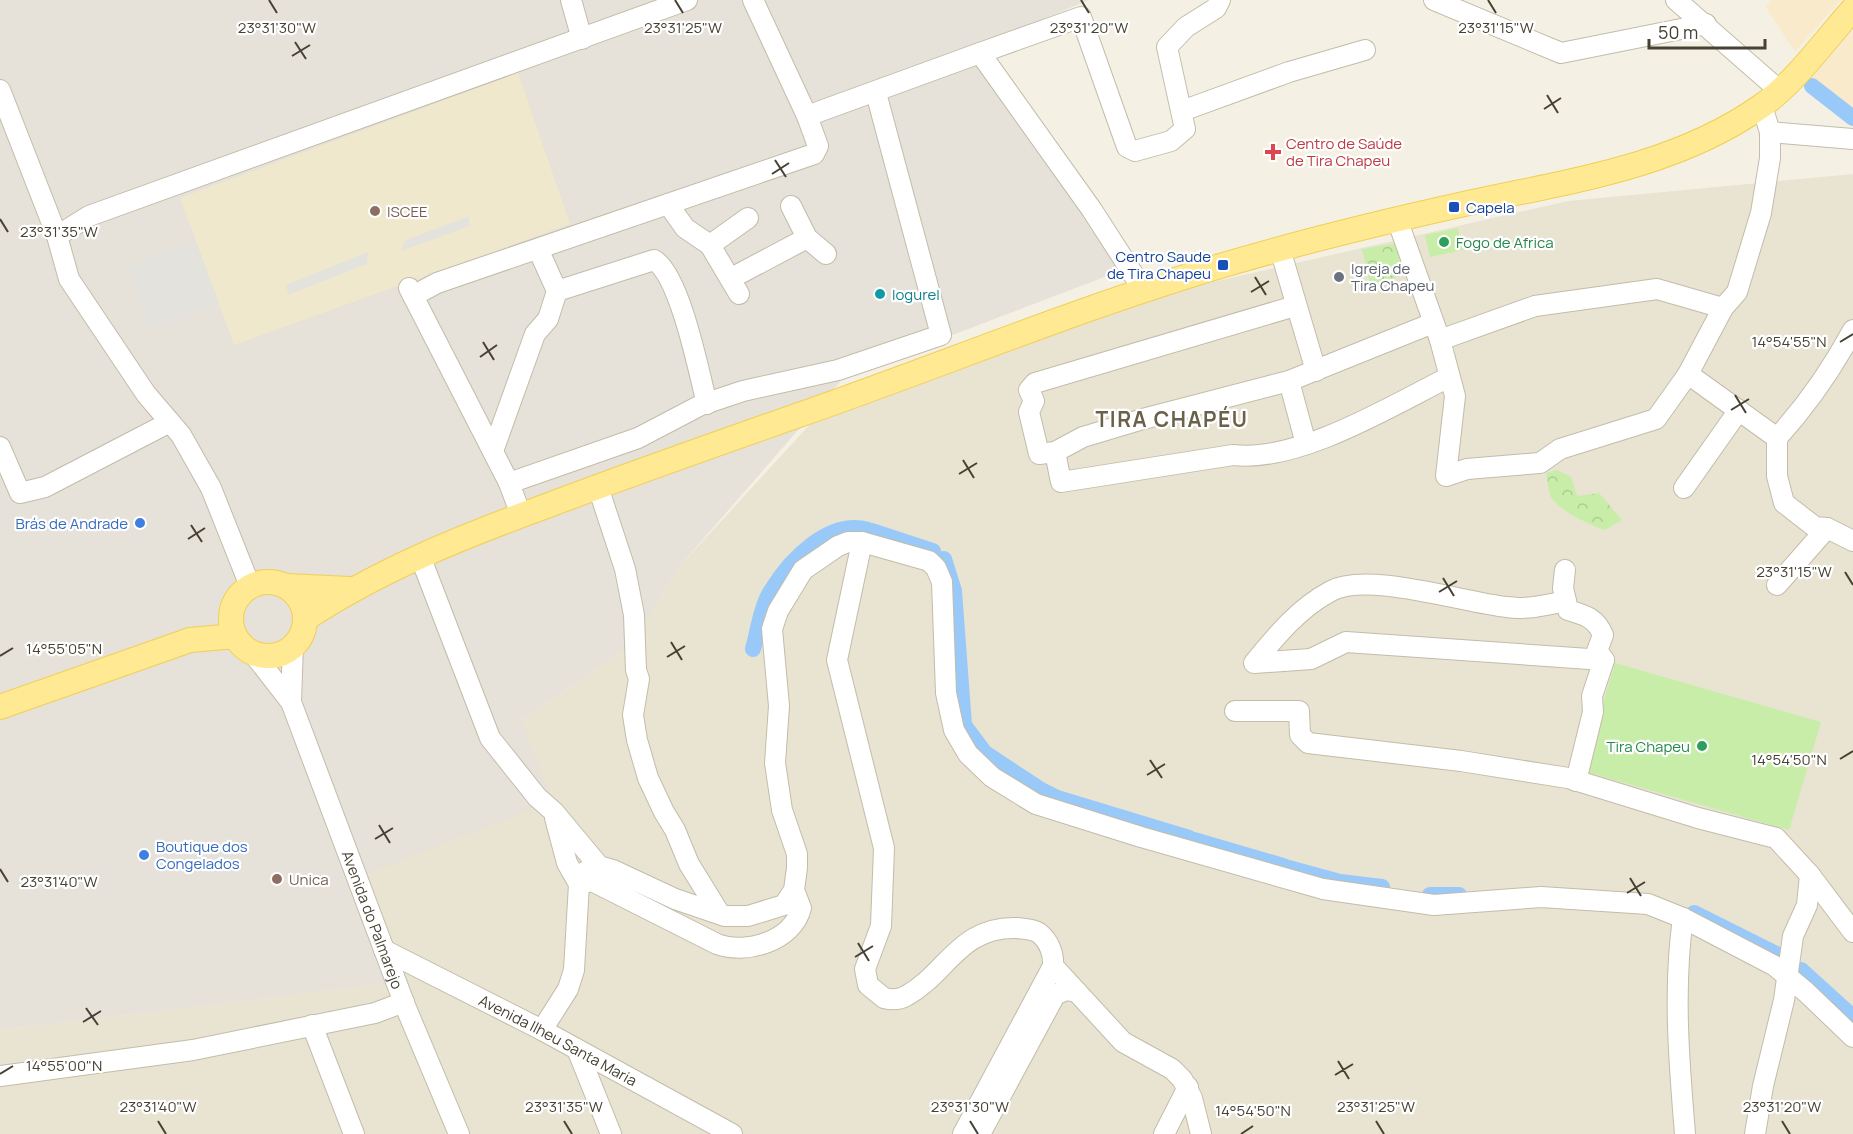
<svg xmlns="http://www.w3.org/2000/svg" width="1853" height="1134" font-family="Manrope,sans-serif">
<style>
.residential{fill:#e9e3d2}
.commercial{fill:#f9eacc}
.industrial{fill:#e6e1d9}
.education{fill:#efe8cc}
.forest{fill:url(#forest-crowns)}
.park{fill:#c8eda8}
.parking{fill:#e4e2dd}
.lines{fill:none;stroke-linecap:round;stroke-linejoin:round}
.canal{stroke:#99c9f8;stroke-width:16}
.minor-casing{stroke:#c3bca9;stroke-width:22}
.major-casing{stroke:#f0cf56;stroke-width:26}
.minor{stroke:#fff;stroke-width:20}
.major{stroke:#ffe992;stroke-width:24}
.ticks{fill:none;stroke:#474133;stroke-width:2}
.health-dot{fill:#e0444e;stroke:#fff;stroke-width:2}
.transit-dot{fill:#1a4fb4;stroke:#fff;stroke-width:2}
.education-dot{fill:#8d6e63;stroke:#fff;stroke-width:2}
.leisure-dot{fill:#2e9e5b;stroke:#fff;stroke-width:2}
.worship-dot{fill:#6b7280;stroke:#fff;stroke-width:2}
.culture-dot{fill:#0f9aa8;stroke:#fff;stroke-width:2}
.shop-dot{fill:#3f7fe0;stroke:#fff;stroke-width:2}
.labels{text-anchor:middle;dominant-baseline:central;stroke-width:4.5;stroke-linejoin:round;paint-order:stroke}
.health-label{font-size:15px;fill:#be3a42;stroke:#fff;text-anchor:start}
.transit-label{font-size:15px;fill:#164399;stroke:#fff;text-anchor:start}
.education-label{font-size:15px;fill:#785e54;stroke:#fff;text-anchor:start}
.leisure-label{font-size:15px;fill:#27864d;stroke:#fff;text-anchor:start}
.worship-label{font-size:15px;fill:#5b616d;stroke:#fff;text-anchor:start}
.culture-label{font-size:15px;fill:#0d838f;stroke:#fff;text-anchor:start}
.shop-label{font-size:15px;fill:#366cbe;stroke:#fff;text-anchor:end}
.street-label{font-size:15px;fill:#474133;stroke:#fff}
.district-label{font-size:21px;font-weight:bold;letter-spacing:1.5px;fill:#6b6049;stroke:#fff}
.ticks-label{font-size:15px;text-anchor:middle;fill:#474133;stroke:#fff;stroke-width:4.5;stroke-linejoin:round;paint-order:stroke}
</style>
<defs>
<pattern id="forest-crowns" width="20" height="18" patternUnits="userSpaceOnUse" patternTransform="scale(1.5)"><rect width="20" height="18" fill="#c8eda8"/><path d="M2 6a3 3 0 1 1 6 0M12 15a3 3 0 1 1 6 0" fill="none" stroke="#adcc91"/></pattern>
</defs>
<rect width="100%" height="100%" fill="#f4f1e4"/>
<!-- residential -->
<path class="residential" d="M1853,174V1134H0V1030L392,983L354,879L521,720L632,645L679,567L814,420L1156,295L1568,201Z"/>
<!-- commercial -->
<g class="commercial">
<path d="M1771,0H1841L1795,52L1765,6Z"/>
<path d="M1853,30V113L1810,80Z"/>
</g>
<!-- industrial -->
<path class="industrial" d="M0,0H1089L985,43L1136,265L845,376L679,567L632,645L521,720L552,801L355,879L393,983L0,1030Z"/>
<!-- education -->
<path class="education" d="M518,73L570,224L234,345L180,198Z"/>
<!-- forest -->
<g class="forest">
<path d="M1398,243L1399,260L1407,272C1399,279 1381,280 1370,284L1362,249Z"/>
<path d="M1557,470L1571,477L1577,496L1599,493L1622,520L1605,530C1590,525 1559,511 1551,497C1548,491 1548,480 1546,473Z"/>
</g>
<!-- park -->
<g class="park">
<path d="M1458,228L1463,250L1430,257L1425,235Z"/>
<path d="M1615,663L1821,722L1789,830L1583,771Z"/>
</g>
<!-- parking -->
<g class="parking">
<path d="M469,216V226L402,251L404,241Z"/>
<path d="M196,242L219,303L151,330L130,273V266Z"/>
<path d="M368,252L367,264L288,295L286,285Z"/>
</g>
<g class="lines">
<!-- canal -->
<g class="canal">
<path d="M1812,86L1853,118"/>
<path d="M872,531L933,551"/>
<path d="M944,559L954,591L964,725L985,753L1038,788"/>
<path d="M753,649C758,631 761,607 771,591C790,560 829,519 868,530"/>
<path d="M1041,790L1057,798L1189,838"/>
<path d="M1194,840L1283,866"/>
<path d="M1285,867L1340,882L1382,887"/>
<path d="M1430,895H1459"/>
<path d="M1694,913L1780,956"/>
<path d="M1801,970L1853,1017"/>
</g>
<defs>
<g id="minor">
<path d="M571,0L582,39"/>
<path d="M753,0L807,116L980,53L1092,210L1144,291"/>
<path d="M1434,0L1561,53L1706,24"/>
<path d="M1676,0L1780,91"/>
<path d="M980,53L1081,17L1127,147L1135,151L1171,141L1185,129L1167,47L1186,27L1216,8L1220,0"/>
<path d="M0,90L57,236L69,279L146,394L181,435L211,488L250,586"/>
<path d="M1182,111L1289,72L1365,50"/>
<path d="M1770,132L1853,139"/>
<path d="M668,204L685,228L710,245L739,294"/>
<path d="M791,206L807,238L826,254"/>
<path d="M1397,219L1440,340L1535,306L1657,289L1723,308"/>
<path d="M57,236L89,216L687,0"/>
<path d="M710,245L748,218"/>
<path d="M1280,249L1316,371"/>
<path d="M739,274L807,238"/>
<path d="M409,288L509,483L521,515"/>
<path d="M557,291L654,260C680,275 699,373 707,404"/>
<path d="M413,296L437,283L814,154L818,146L807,116"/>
<path d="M1295,306L1035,383L1029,390L1034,401L1029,412L1039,454L1055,452L1083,437L1143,419L1289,381L1433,323"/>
<path d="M1853,330C1832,369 1807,405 1777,438V476L1784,503L1815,527L1827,528L1853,541"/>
<path d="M1440,340L1455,396L1446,476L1467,469L1540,463L1560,449L1656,419L1688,374L1723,308L1737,292L1761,213L1770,158V132L1762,106"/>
<path d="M1688,374L1777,438"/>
<path d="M1289,381L1306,444"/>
<path d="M0,447L20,493L45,487L170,422"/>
<path d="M493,451L535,334L548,319L557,291L538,249"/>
<path d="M1055,452L1061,482L1233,455C1298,463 1391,406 1449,377"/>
<path d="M509,483L638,438L701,405L743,391L838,370L941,335L876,93"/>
<path d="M598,487L625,569L634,615L636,670L639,679L633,715L637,740L648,778L664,812L675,830L689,864L720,914"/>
<path d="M1684,488L1739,410"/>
<path d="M862,542L837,660L884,848L881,926L865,969L868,985L884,998C892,1000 899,1000 906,996C947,974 959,926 1017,928C1025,929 1033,929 1039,933C1049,941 1054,954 1053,966L963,1134"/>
<path d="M420,556L490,738L537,797L554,812L599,866"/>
<path d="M1565,570L1563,588L1568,610C1585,615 1596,618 1603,635L1597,651L1604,660L1592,696L1593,712L1576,781"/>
<path d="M1777,585L1827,528"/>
<path d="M1566,601C1547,605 1527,610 1507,607C1465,603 1368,571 1331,591C1299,608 1276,636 1254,663L1311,659L1346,642L1604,660"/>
<path id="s1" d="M252,652L291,702L406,1008L459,1134"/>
<path d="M291,702L293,645"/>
<path d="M1235,711H1299L1300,735L1308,743L1461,761L1568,778L1698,818L1776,838L1810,875L1853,932"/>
<path d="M794,890L801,908C793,941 746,955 717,944L592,881L579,884L586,871L599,866L613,870L675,899L725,916H748L784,905L794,890L797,868V854L782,810L775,763L779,706L772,629L778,611L803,570L838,546L848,542H862L929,561L936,568L942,582L946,693L954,730L968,754L992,777L1036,804L1141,837L1323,889L1434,905L1541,897L1648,904L1683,918L1775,966L1806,992L1853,1037"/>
<path d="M1683,918C1673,989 1679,1062 1685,1134"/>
<path id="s2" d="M384,950L542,1030L732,1134"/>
<path d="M1053,966L1123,1042L1172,1069L1182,1079L1192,1098L1201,1134"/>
<path d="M312,1025L354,1134"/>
<path d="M542,1030L568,989L574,970L579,884L567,863L555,818"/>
<path d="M577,1049L611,1134"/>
<path d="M0,1076L193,1050L375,1013L404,1002"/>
<path d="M980,1134L1055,995L1066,990L1077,992"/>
<path d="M1164,1134L1188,1087"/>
<path d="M1755,1134L1763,1086L1784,1000L1793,936L1807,905L1810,875"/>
</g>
<g id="major">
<circle cx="268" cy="619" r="37"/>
<path d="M285,586L350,589"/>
<path d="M305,619C381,569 464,536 549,505C631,474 714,445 796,416C940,366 1081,307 1227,264C1308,240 1391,220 1473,202C1571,181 1676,166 1760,107C1794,84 1825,40 1853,9"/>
<path d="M0,707L190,640L235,636"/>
</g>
</defs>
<!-- minor casing -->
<use href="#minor" class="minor-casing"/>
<!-- major casing -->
<use href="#major" class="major-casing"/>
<!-- minor -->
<use href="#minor" class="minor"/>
<!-- major -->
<use href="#major" class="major"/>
</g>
<!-- ticks -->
<path class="ticks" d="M269,0L277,13M675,0L683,13M1081,0L1089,13M1488,0L1496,13M295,42L306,59M292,56L310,45M1547,95L1558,113M1544,109L1561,98M775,160L786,177M772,174L789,163M0,219L8,232M1255,277L1266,295M1251,292L1269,281M483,342L494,360M1840,342L1853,334M480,357L497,345M1735,395L1746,413M1731,410L1749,399M963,460L974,478M959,474L977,463M191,525L202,542M188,539L205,528M1845,572L1853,585M1443,578L1454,596M1439,592L1457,581M671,642L682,660M0,656L13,648M667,657L685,646M1840,759L1853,751M1150,760L1162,778M1147,775L1165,764M379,825L390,843M375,839L393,828M0,869L8,882M1630,878L1641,896M1627,893L1645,882M858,943L869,961M855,957L873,946M86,1008L98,1025M83,1022L101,1011M1338,1061L1349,1079M0,1074L13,1066M1335,1075L1353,1064M158,1121L166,1134M564,1121L572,1134M970,1121L978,1134M1376,1121L1384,1134M1782,1121L1790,1134M1241,1134L1253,1126"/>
<!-- markers -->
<path class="health-dot" d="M1270 143h6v6h6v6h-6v6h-6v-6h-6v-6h6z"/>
<g class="transit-dot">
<rect x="1448" y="201" width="12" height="12" rx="3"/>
<rect x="1217" y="259" width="12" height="12" rx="3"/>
</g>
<g class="education-dot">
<circle cx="375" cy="211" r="6"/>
<circle cx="277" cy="879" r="6"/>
</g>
<g class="leisure-dot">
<circle cx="1444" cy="242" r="6"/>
<circle cx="1702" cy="746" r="6"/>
</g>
<circle class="worship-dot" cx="1339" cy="277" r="6"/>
<circle class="culture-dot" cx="880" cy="294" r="6"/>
<g class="shop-dot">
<circle cx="140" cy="523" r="6"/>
<circle cx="144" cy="855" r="6"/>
</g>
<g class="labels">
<!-- health labels -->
<g class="health-label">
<text x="1286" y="143">Centro de Saúde<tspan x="1286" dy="17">de Tira Chapeu</tspan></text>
</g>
<!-- transit labels -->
<g class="transit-label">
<text x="1466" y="207">Capela</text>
<text x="1211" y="256" text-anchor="end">Centro Saude<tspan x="1211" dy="17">de Tira Chapeu</tspan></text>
</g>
<!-- education labels -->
<g class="education-label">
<text x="387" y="211">ISCEE</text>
<text x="289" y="879">Unica</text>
</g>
<!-- leisure labels -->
<g class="leisure-label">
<text x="1456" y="242">Fogo de Africa</text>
<text x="1690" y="746" text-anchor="end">Tira Chapeu</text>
</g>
<!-- worship labels -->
<g class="worship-label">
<text x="1351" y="268">Igreja de<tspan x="1351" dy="17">Tira Chapeu</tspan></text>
</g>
<!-- culture labels -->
<g class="culture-label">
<text x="892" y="294">Iogurel</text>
</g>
<!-- shop labels -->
<g class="shop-label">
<text x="128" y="523">Brás de Andrade</text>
<text x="156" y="846" text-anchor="start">Boutique dos<tspan x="156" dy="17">Congelados</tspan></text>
</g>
<!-- street labels -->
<g class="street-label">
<text stroke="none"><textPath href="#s1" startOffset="296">Avenida do Palmarejo</textPath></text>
<text stroke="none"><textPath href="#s2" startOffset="196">Avenida Ilheu Santa Maria</textPath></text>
</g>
<!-- district labels -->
<g class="district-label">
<text x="1172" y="419">TIRA CHAPÉU</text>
</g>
</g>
<g class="ticks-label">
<text x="277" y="33">23°31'30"W</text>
<text x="683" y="33">23°31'25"W</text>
<text x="1089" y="33">23°31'20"W</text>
<text x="1496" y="33">23°31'15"W</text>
<text x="59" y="237">23°31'35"W</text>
<text x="1789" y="347">14°54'55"N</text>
<text x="1794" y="577">23°31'15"W</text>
<text x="64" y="654">14°55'05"N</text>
<text x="1789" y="765">14°54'50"N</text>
<text x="59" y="887">23°31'40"W</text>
<text x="64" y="1071">14°55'00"N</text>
<text x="158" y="1112">23°31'40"W</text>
<text x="564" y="1112">23°31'35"W</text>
<text x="970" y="1112">23°31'30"W</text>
<text x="1376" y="1112">23°31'25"W</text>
<text x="1782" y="1112">23°31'20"W</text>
<text x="1253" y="1116">14°54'50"N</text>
</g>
<!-- scale -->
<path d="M1649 39v9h116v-9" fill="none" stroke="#474133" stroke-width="3"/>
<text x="1658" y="39" font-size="18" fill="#474133" stroke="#ffffff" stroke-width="4.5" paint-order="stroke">50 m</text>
</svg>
